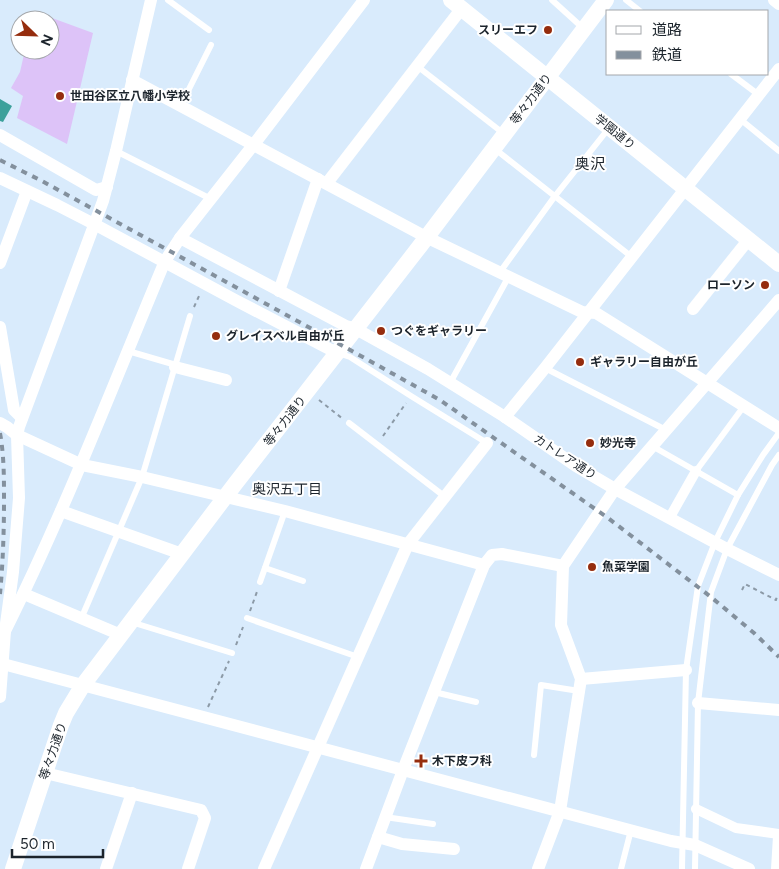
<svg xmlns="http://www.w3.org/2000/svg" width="779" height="869" font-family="Figtree,'Noto Sans JP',sans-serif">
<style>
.grass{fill:#ddc3f8}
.water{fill:#3ca19b}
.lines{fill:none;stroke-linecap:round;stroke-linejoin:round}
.path{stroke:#8c9aa7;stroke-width:2;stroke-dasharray:4 4;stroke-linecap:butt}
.service{stroke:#fff;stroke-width:6}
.pedestrian{stroke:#fff;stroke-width:10}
.minor{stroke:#fff;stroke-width:12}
.tertiary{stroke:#fff;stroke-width:16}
.rail{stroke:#83909d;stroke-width:4;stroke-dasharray:6 6;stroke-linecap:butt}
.poi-dot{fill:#952d0e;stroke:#fff;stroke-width:2}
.labels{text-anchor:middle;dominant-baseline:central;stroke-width:4;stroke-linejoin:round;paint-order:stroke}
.poi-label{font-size:12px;font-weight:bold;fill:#1c242c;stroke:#fff;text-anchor:start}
.street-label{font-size:12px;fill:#1c242c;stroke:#fff}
.neighbourhood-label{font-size:14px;fill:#1c242c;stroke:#fff}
.quarter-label{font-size:15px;fill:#1c242c;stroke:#fff}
</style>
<rect width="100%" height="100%" fill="#d9ebfc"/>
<!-- grass -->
<path class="grass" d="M33,11L93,33L67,144L17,118L23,96L11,88L20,72L25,50H50V20H31Z"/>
<!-- water -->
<path class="water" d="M0,99L12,106L3,122L0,121Z"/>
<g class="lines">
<!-- path -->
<g class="path">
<path d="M194,307L199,296"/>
<path d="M319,400L343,419"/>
<path d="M383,436L406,403"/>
<path d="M742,590L745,584L776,600L777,596H779"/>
<path d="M250,611L258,589"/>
<path d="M236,645L243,627"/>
<path d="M208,707L229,661"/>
</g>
<!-- service -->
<g class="service">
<path d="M168,0L209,30"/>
<path d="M552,0L584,29"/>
<path d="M626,0L640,11"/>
<path d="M417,66L503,133"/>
<path d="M731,74L759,95"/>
<path d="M181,105L211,45"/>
<path d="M740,119L779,151"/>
<path d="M495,149L632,257"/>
<path d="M116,151L211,199"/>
<path d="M500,272L555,196L609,128"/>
<path d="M128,351L176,365"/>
<path d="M338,353L350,357L411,396L487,443"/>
<path d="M545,368L666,430"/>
<path d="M450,383L509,276"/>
<path d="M349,423L444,496"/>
<path d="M652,446L738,495"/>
<path d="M696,471L744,406"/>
<path d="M265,568L303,581"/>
<path d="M260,582L285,511"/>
<path d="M247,618L358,657"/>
<path d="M81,619L142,477L190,316"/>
<path d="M131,622L232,653"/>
<path d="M434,692L476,702"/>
<path d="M534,755L541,685L579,691"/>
<path d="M385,817L433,824"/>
<path d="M621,869L631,830"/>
<path d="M682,869L686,670L698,586L715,542L738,495L763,455L779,433"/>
<path d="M695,869L698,703L711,592L727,549L772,465L779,455"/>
</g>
<!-- pedestrian -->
<g class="pedestrian">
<path d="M670,517L696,471"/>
<path d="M696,809L736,828L779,834"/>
</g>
<!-- minor -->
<g class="minor">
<path d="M774,0L779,4"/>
<path d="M132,80L426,237L582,312L596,313L779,428"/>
<path d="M0,135L96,190L107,187"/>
<path d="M0,178L57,205L94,224L237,301L337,353"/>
<path d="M327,183L462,8"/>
<path d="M180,238L346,326L356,329L428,369L505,417L576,466L615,489L727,549L779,575"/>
<path d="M0,263L27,191"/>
<path d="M279,291L318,179"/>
<path d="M693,309L749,239"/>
<path d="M0,327L14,410L22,418"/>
<path d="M175,367L226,380"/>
<path d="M505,417L545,368L779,69"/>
<path d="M0,423L7,427L17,435L82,465L142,477L285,511L484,565"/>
<path d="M61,511L182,554"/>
<path d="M24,594L121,635"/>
<path d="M5,631C65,511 113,385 165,261L180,238L258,139L364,0"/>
<path d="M3,664L671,841L695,845L749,869"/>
<path d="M581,679L686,670"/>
<path d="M0,697L5,631L13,572L19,498L17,435L19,427L103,201L116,151L151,0"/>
<path d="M698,703L779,710"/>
<path d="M45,773L201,810L205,818L188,869"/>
<path d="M378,837L402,844L454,849"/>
<path d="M106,869L132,793"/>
<path d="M264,869L408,544L487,443"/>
<path d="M366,869L403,770L484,565L492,555L502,554L563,566"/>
<path d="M538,869L560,811L581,679L561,625L563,566L615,489L779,300"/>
<path d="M777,869L779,836"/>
</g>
<!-- tertiary -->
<g class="tertiary">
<path d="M451,0L779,264"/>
<path d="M13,869L61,725L66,713L83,685L235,484L420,246L606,0"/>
</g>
<!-- rail -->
<g class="rail">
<path d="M0,160L42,181L343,346L440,400L608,518L711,597L754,633L779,657"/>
<path d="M0,433C4,455 4,477 4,499C4,531 3,562 0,594"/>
</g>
</g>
<!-- markers -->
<g class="poi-dot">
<circle cx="548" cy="30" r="5"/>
<circle cx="60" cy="96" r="5"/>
<circle cx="765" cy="285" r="5"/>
<circle cx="381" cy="331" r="5"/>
<circle cx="216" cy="336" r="5"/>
<circle cx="580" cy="362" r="5"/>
<circle cx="590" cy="443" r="5"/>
<circle cx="592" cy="567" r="5"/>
<path d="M418.5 753.5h5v5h5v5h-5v5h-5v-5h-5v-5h5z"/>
</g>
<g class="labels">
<!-- poi labels -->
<g class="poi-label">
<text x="538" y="30" text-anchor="end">スリーエフ</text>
<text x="70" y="96">世田谷区立八幡小学校</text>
<text x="755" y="285" text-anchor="end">ローソン</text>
<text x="391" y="331">つぐをギャラリー</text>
<text x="226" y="336">グレイスベル自由が丘</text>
<text x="590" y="362">ギャラリー自由が丘</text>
<text x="600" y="443">妙光寺</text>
<text x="602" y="567">魚菜学園</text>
<text x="432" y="761">木下皮フ科</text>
</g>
<!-- street labels -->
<g class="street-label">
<text transform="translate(531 99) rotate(-53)">等々力通り</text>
<text transform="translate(615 132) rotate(39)">学園通り</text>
<text transform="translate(285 421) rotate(-52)">等々力通り</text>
<text transform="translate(565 457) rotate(33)">カトレア通り</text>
<text transform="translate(53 751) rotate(-71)">等々力通り</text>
</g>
<!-- neighbourhood labels -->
<g class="neighbourhood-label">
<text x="287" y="489">奥沢五丁目</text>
</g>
<!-- quarter labels -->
<g class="quarter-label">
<text x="590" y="164">奥沢</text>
</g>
</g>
<!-- legend -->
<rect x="606" y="10" width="162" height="65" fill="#ffffff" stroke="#a4a7ab"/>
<rect x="616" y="26" width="25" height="8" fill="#ffffff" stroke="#a4a7ab"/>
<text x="652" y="35" font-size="15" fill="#1c242c">道路</text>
<rect x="616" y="51" width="25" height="8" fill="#83909d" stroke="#a4a7ab"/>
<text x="652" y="60" font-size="15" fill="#1c242c">鉄道</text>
<!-- north arrow -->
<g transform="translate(35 35) rotate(113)"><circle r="24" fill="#ffffff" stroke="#a4a7ab"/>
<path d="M0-4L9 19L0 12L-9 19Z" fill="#952d0e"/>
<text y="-8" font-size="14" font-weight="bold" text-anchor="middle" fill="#1c242c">N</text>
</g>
<!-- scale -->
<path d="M12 849v8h91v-8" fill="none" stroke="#1c242c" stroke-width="2.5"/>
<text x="20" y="849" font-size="15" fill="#1c242c" stroke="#ffffff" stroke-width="4" paint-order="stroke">50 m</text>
</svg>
